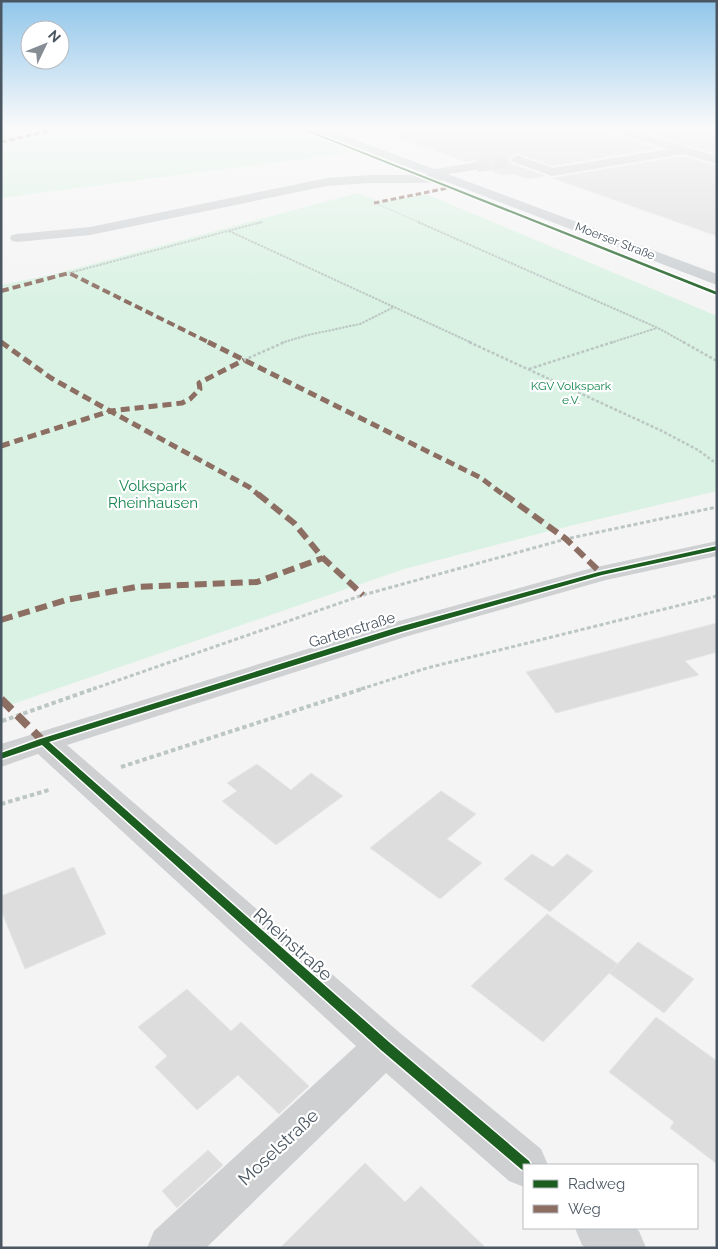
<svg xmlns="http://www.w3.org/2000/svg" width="718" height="1249" font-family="Raleway,sans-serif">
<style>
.green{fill:#d9f2e3}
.building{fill:#ddddde;stroke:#e5e6e7}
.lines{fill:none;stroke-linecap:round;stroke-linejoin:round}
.minor-tunnel{stroke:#d2d4d7;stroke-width:12;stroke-dasharray:12 6;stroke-linecap:butt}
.path-far4{stroke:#bcc7c4;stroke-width:1;stroke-dasharray:2 1;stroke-linecap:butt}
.path-far3{stroke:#bcc7c4;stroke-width:2;stroke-dasharray:2.5 1;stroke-linecap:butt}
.path-far2{stroke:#bcc7c4;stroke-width:2.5;stroke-dasharray:3 2;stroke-linecap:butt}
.path-far1{stroke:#bcc7c4;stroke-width:3;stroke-dasharray:4 2.5;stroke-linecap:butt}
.path{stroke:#bcc7c4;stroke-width:4;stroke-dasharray:4.5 3;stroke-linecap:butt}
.minor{fill:#ced0d2;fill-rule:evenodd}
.major{fill:#caced1;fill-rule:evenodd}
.quiet-far4{stroke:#8d6e63;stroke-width:3;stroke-dasharray:5.5 3;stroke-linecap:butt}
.quiet-far3{stroke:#8d6e63;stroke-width:4;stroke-dasharray:8 4;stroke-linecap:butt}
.quiet-far2{stroke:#8d6e63;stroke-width:5;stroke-dasharray:9 5;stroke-linecap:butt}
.quiet-far1{stroke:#8d6e63;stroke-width:6;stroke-dasharray:12 6;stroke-linecap:butt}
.quiet{stroke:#8d6e63;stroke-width:8;stroke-dasharray:15 8;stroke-linecap:butt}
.cycleway-casing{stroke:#fff;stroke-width:3}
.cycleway{fill:#1b5e20;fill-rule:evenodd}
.labels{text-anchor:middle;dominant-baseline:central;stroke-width:4.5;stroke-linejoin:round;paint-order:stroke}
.far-street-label{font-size:12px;fill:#4a5661;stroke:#fff}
.far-park-label{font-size:12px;fill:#17864f;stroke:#fff}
.park-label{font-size:15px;fill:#17864f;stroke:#fff}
.street-label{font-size:15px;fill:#4a5661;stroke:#fff}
.near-street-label{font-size:18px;fill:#4a5661;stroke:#fff}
</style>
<rect width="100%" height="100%" fill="#f4f4f4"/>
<!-- green -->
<g class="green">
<path d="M1,129H294L357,152L1,198Z"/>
<path d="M358,193L381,202L426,194L717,316V491L557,529L404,569L1,708V285L55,274Z"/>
</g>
<!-- building -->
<g class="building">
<path d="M386,129H605L608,133L660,148L553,166L516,153L509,159L512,164L546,176L528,179L512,174L502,175L484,168V164L478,160L466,162L385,132Z"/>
<path d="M630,129H717V154Z"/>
<path d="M683,156L717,166V236L552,178Z"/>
<path d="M717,623V652L685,661L699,675L556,713L526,672Z"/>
<path d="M257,764L291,790L311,773L343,796L276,845L222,801L237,791L227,783Z"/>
<path d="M441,791L476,814L447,839L482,863L440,899L370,848Z"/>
<path d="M532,854L553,867L567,854L593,871L550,912L504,879Z"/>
<path d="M74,867L106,934L25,969L1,910V896Z"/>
<path d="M547,914L618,964L543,1042L471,986Z"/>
<path d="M638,942L694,979L664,1013L609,973Z"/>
<path d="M187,989L231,1031L241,1022L309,1086L279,1114L238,1075L197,1110L155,1067L167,1056L138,1027Z"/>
<path d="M656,1017L717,1061V1164L670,1128L674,1122L609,1072Z"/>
<path d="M208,1150L223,1165L177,1208L162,1191Z"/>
<path d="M365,1163L405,1202L421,1186L486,1248H280Z"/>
</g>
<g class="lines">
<!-- minor-tunnel -->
<path class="minor-tunnel" d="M477,166L510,161"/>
<!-- path-far4 -->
<g class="path-far4">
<path d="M377,204L421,223"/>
<path d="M258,223L263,222"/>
</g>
<!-- path-far3 -->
<g class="path-far3">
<path d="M418,222L658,328L685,343"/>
<path d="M229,231L472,343"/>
<path d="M69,273L262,222"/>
<path d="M281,343L308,335L360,324L394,307"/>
<path d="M610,343L657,328"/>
</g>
<!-- path-far2 -->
<g class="path-far2">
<path d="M469,342L662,431L698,450L717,464"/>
<path d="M683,342L717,361"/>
<path d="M244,360L285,342"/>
<path d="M529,369L613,342"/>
</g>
<!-- path-far1 -->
<g class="path-far1">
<path d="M93,689L363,595L566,539L717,507"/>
<path d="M361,689L427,668L717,596"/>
</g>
<!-- path -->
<g class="path">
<path d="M2,721L96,688"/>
<path d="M121,767L365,688"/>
<path d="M1,804L49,790"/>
</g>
<!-- minor -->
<g class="minor">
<path d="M607,129H624L717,156V164L683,154L552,176L513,162L511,159L517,155L553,168L668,149L609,131Z"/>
<path d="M477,162L483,166L481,169L449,174V179L429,183H369L327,186L90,235L17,242L12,241L10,238L12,235L17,234L90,227L327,178L369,175H429L430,170Z"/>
<path d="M717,541V556L606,580L408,636L67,745L400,1033L541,1149L548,1165H524V1187L509,1181L386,1073L206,1248H147L154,1231L356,1046L38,754L1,767V744L388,624L592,568Z"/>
<path d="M575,1228H635L639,1231L646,1248H586L582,1245Z"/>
</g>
<!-- major -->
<path class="major" d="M311,129H326L717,274V285L313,131Z"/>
<!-- quiet-far4 -->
<g class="quiet-far4">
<path d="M1,142L56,129"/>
<path d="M374,203L448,188"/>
</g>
<!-- quiet-far3 -->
<g class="quiet-far3">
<path d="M1,291L69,273L210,343"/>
<path d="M1,342L3,343"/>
</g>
<!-- quiet-far2 -->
<g class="quiet-far2">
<path d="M1,342L51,378L110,411L182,403L190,399L200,389L199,383L244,360"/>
<path d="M208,342L481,478L505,496"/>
<path d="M1,446L110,411L249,487L260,496"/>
</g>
<!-- quiet-far1 -->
<g class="quiet-far1">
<path d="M258,494L294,523L323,558L363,595"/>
<path d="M504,494L566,539L601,573"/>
<path d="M1,620L66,600L136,587L257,582L323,558"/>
</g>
<!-- quiet -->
<path class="quiet" d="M1,699L43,741"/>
<defs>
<g id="cycleway">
<path d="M301,129H305L717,292V295Z"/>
<path d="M717,546V550L602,575L401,632L49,742L389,1042L529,1161L531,1165H524V1171L521,1169L381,1050L42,745L1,759V753L40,739L395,628L599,572Z"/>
</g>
</defs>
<!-- cycleway casing -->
<use href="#cycleway" class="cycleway-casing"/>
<!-- cycleway -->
<use href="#cycleway" class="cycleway"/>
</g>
<!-- sky -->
<linearGradient id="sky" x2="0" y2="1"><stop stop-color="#91c6eb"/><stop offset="0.42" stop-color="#fafafa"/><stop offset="1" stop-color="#fafafa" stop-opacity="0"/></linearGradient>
<rect width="718" height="304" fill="url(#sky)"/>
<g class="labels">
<!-- far-street labels -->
<g class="far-street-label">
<text transform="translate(615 241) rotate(21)">Moerser Straße</text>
</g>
<!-- far-park labels -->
<g class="far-park-label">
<text x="571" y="386">KGV Volkspark<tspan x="571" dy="14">e.V.</tspan></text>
</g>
<!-- park labels -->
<g class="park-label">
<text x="153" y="486">Volkspark<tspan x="153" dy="17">Rheinhausen</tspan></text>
</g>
<!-- street labels -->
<g class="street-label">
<text transform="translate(352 630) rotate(-17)">Gartenstraße</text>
</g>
<!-- near-street labels -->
<g class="near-street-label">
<text transform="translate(293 944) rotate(42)">Rheinstraße</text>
<text transform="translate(278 1147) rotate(-43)">Moselstraße</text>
</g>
</g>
<!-- border -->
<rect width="718" height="1249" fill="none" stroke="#4a5661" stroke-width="5"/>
<!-- legend -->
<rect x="523" y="1164" width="175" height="65" fill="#ffffff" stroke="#b7bbc0"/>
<rect x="533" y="1180" width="25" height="8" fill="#1b5e20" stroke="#b7bbc0"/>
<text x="568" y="1189" font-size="15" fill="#4a5661">Radweg</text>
<rect x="533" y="1205" width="25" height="8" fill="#8d6e63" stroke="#b7bbc0"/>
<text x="568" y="1214" font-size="15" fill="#4a5661">Weg</text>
<!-- north arrow -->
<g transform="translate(45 45) rotate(47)"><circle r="24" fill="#ffffff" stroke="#b7bbc0"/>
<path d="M0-4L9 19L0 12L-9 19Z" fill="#868d94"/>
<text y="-8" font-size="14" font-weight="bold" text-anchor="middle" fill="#4a5661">N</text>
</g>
</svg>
